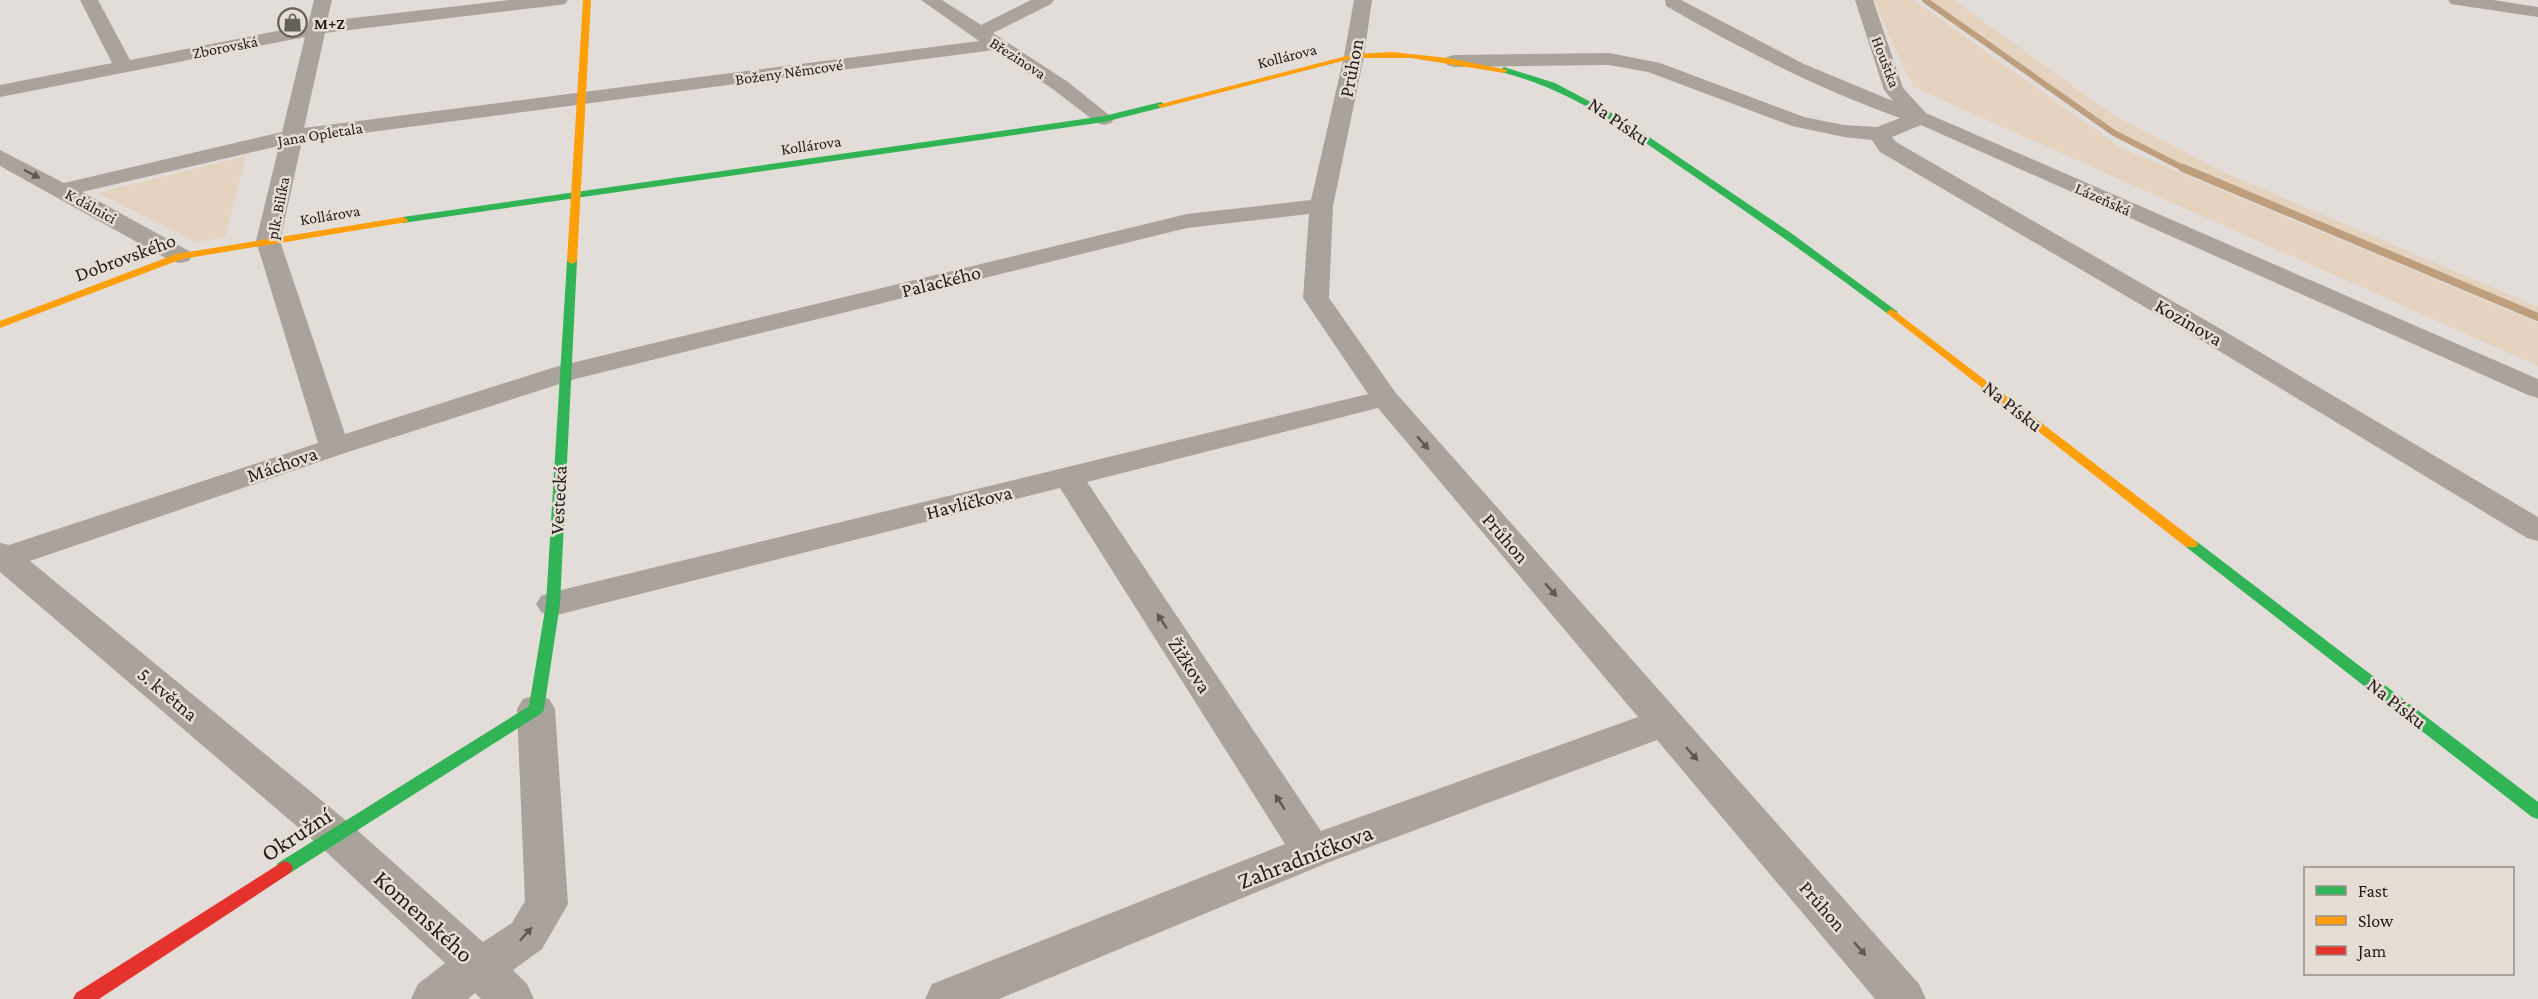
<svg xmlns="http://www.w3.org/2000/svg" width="2538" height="999" font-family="'Crimson Pro',serif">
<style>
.green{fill:#e5d3bf}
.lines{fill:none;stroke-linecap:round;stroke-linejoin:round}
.stream-far1{stroke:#bd9f7e;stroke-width:6}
.stream{stroke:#bd9f7e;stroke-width:8}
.street{fill:#aaa39c;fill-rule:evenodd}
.fast{fill:#30b455;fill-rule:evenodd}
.slow{fill:#ff9f0a;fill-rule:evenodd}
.jam{fill:#e5322d;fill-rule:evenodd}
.oneway{fill:#5e5954}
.labels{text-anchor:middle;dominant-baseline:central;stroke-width:5;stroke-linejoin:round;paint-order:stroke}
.far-poi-label{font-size:16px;font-weight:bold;fill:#201d1a;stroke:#e6ddd4;text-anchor:start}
.far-street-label{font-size:16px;fill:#201d1a;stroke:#e6ddd4}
.street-label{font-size:20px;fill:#201d1a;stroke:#e6ddd4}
.near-street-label{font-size:24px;fill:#201d1a;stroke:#e6ddd4}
</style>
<rect width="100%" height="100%" fill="#e2ddd8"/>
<!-- green -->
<g class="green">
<path d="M1873,0H1913L2121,148L2538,323V366L1913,87Z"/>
<path d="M1929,0H1954L2110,113L2150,134L2223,172L2538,307V315L2187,168L2118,133L1996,50Z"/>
<path d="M246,156L225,237L197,242L98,193Z"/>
</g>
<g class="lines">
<!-- stream-far1 -->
<path class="stream-far1" d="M1925,0L2114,133L2187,170"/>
<!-- stream -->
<path class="stream" d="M2183,168L2538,317"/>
<!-- street -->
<g class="street">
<path d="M80,0H98L130,60L308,25L314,0H332L327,21L511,0H568L565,4L559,5L325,33L304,128L979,41L921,0H942L981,25L1031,0H1054L1051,4L993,33L1068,82L1114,119L1111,123L1104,125L1097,123L1054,90L994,50L302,141L280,241L345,434L555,367L1187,214L1311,200L1344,56L1354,0H1372L1364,56L1333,206L1329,298L1395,392L1919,984L1926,999H1875L1657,740L1327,863L999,999H925L932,984L1285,844L1060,488L553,616L541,612L536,604L541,596L553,592L1368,394L1303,298L1309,214L1187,228L575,379L345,453L30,561L349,823L483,942L512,923L525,901L517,709L523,699L536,695L549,699L555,709L568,904L542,949L513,970L527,984L534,999H481L475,993L468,999H411L418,984L445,963L321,847L0,572V543L9,545L318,443L256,241L279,146L82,192L189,251L192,256L189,261L180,263L171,261L0,166V150L64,183L282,132L305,37L0,97V85L112,63ZM1378,408L1638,717L1321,831L1087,482Z"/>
<path d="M1665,0H1681L1804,64L1893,101L1884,90L1855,0H1873L1903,88L1926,113L2538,379V398L2528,395L1921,125L1892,137L1896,142L2214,325L2538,517V541L2527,538L2196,337L1880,152L1872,140L1844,137L1792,126L1648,72L1609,65L1454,67L1447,65L1444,61L1447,57L1454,55L1609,53L1660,63L1804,117L1844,125L1877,127L1900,118C1818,89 1741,49 1666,6Z"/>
<path d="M2448,0H2493L2538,7V17L2457,5L2451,4Z"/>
</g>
<!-- fast -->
<g class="fast">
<path d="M1504,67L1555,83L1621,118L1791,233L1898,312L1892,315L1888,314C1823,265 1756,218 1688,172C1628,131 1572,90 1501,72L1500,70Z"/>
<path d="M1161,102L1165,105L1164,107L1104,122L403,223L398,220L403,217L1104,116Z"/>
<path d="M572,258L577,261L560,604L544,709L542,713L290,873L284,875L278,873L275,868L278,863L529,706L546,604L567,261Z"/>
<path d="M2191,539L2196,541L2538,802V819L2532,817L2186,547L2184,544L2186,541Z"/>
</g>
<!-- slow -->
<g class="slow">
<path d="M583,0H591L577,261L572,264L567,261Z"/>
<path d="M1392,52L1448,58L1508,70L1504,73L1411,58H1354L1161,108L1157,105L1354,54Z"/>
<path d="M403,217L408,220L407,222L182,259L0,328V321L176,254Z"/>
<path d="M1892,309L2196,541L2198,544L2196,547H2186L1888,314L1886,312Z"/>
</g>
<!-- jam -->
<path class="jam" d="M284,861L290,863L293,868L290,873L99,999H73L76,993Z"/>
</g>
<!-- one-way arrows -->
<defs><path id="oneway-solid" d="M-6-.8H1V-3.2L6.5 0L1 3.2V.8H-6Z" transform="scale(1.5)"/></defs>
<g class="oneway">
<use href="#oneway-solid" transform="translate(32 174) rotate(28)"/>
<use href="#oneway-solid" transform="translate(1423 443) rotate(49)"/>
<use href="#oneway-solid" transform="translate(1551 590) rotate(49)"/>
<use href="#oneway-solid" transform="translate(1162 621) rotate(-123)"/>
<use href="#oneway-solid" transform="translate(1692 754) rotate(49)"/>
<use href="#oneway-solid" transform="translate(1280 802) rotate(-123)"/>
<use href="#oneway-solid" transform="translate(526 934) rotate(-48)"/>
<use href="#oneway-solid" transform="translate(1860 949) rotate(49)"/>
</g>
<!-- icons -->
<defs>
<symbol id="shop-ring" viewBox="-11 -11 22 22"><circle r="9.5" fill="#e6ddd4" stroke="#64605c" stroke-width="1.5"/><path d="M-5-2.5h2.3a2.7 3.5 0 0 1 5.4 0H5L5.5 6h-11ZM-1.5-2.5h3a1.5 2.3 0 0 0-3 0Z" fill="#64605c"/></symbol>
</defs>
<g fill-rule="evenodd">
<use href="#shop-ring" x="276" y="6" width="33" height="33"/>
</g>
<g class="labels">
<!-- far-poi labels -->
<g class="far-poi-label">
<text x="314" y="23">M+Z</text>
</g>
<!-- far-street labels -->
<g class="far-street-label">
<text transform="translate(225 47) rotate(-11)">Zborovská</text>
<text transform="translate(1287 56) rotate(-14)">Kollárova</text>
<text transform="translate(1018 58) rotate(33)">Březinova</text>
<text transform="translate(1886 62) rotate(69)">Houštka</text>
<text transform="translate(789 72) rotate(-8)">Boženy Němcové</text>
<text transform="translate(320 134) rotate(-9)">Jana Opletala</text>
<text transform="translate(811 145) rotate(-8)">Kollárova</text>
<text transform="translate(2103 199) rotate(24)">Lázeňská</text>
<text transform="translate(91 206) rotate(29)">K dálnici</text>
<text transform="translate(278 208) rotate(-79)">plk. Bilíka</text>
<text transform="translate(330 215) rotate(-9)">Kollárova</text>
</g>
<!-- street labels -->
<g class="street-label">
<text transform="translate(1351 68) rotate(-79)">Průhon</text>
<text transform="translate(1619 121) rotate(34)">Na Písku</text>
<text transform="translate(125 257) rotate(-20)">Dobrovského</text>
<text transform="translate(941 281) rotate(-14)">Palackého</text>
<text transform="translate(2189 322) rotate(30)">Kozinova</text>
<text transform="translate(2013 406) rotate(38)">Na Písku</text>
<text transform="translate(282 464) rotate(-19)">Máchova</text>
<text transform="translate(558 500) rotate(-87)">Vestecká</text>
<text transform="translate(969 502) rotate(-14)">Havlíčkova</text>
<text transform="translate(1506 538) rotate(49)">Průhon</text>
<text transform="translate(1190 665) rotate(57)">Žižkova</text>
<text transform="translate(168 694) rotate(40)">5. května</text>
<text transform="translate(2397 703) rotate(38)">Na Písku</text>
<text transform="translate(1823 906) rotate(49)">Průhon</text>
</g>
<!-- near-street labels -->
<g class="near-street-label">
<text transform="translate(296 834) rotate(-33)">Okružní</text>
<text transform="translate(1305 856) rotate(-21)">Zahradníčkova</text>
<text transform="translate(424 916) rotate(42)">Komenského</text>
</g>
</g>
<!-- legend -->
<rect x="2304" y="867" width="210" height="108" fill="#e6ddd4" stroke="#97908a" stroke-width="1.5"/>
<rect x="2316" y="886" width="30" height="9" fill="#30b455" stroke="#97908a" stroke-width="1.5"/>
<text x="2358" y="897" font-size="18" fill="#201d1a">Fast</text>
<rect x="2316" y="916" width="30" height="9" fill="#ff9f0a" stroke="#97908a" stroke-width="1.5"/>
<text x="2358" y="927" font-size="18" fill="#201d1a">Slow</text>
<rect x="2316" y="946" width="30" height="9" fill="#e5322d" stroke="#97908a" stroke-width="1.5"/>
<text x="2358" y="957" font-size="18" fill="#201d1a">Jam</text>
</svg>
